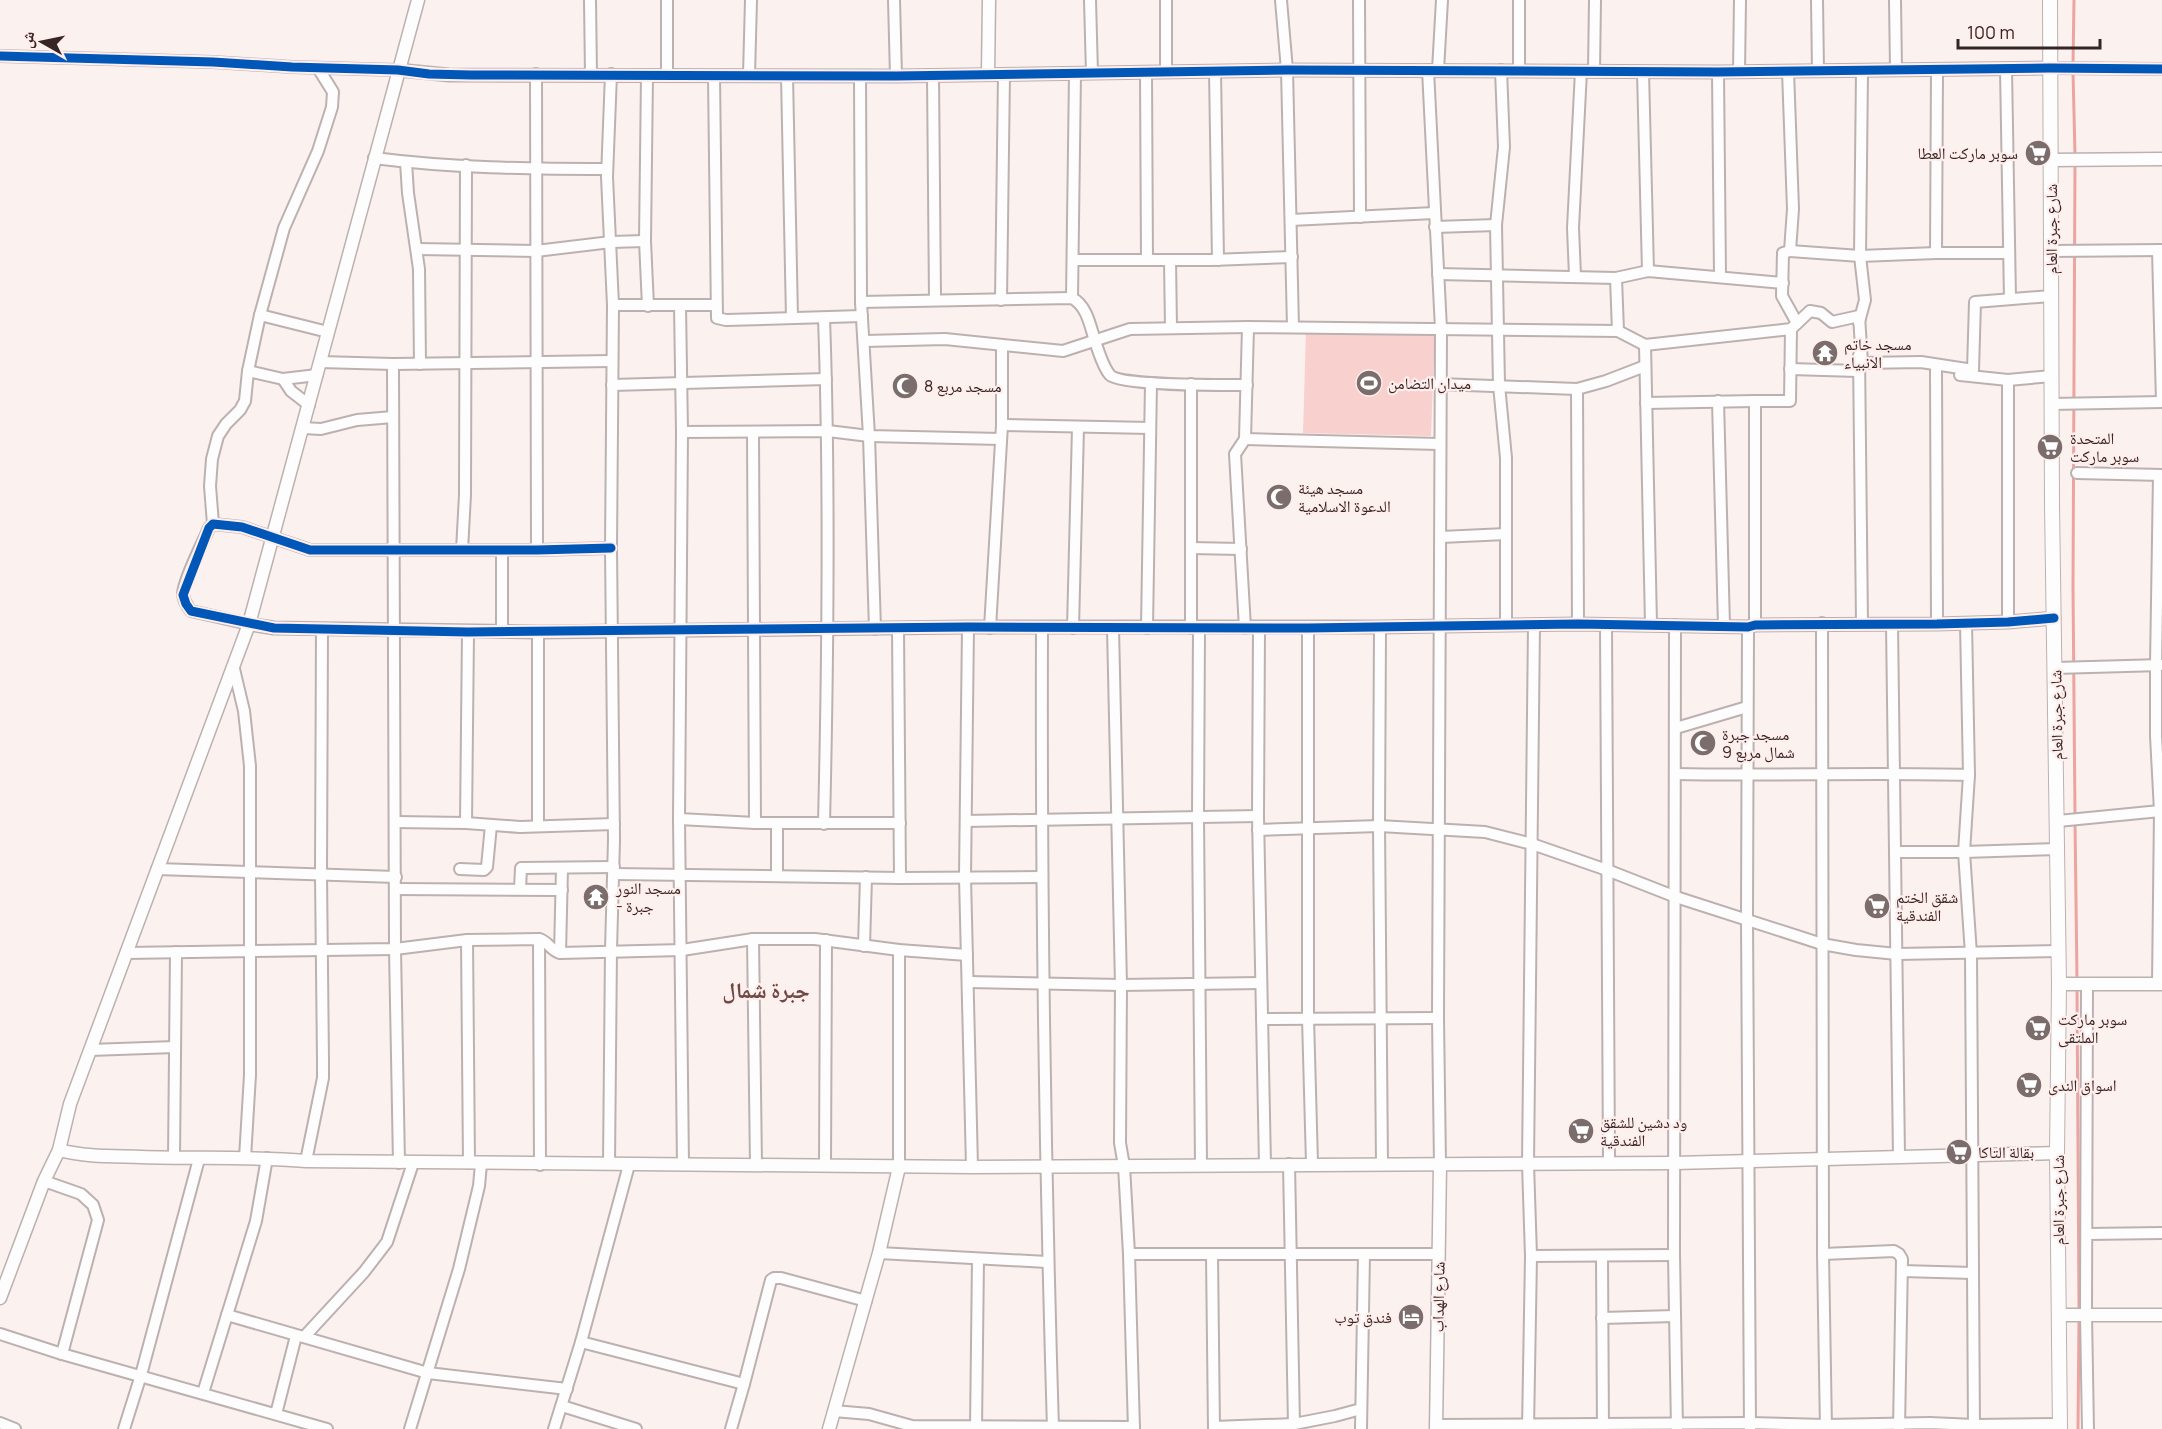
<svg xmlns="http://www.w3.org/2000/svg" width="2162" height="1429" font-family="Manrope,'Noto Naskh Arabic',sans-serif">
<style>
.garden{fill:#f8d1ce}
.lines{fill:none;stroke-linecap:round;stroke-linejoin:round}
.stream{stroke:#eda4a0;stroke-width:3}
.minor-casing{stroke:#bcb1b0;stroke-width:14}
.tertiary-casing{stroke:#bcb1b0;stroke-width:15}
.secondary-casing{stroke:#bcb1b0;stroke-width:16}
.minor{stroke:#fefdfd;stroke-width:10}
.tertiary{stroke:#fefdfd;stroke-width:12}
.secondary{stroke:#fefdfd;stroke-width:14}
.cycleway-casing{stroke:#ffeeec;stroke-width:13}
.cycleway{stroke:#0057b8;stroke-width:9}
.labels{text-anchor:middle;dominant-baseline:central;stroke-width:4.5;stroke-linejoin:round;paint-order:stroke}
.poi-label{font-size:16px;fill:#352524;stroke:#ffeeec;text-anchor:start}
.street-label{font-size:16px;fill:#352524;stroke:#ffeeec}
.district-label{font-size:22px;font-weight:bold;fill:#6b4a47;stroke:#ffeeec}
</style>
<rect width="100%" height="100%" fill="#fbf2f0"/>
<!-- garden -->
<path class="garden" d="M1306,329L1435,333L1431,436L1303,433Z"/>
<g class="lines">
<!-- stream -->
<g class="stream">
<path d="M2073,65L2074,0"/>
<path d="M2073,72L2075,155"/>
<path d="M2075,162L2073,587L2075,815"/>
<path d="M2075,822L2077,980"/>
<path d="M2077,987L2079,1310"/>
<path d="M2078,1429L2079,1317"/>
</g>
<defs>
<g id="minor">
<path d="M590,0L591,75"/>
<path d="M894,0L896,76"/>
<path d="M1090,0L1092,73"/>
<path d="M1166,0V72"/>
<path d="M1281,0L1287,70L1293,327"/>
<path d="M1359,0L1360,217"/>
<path d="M1519,0V70"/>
<path d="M1817,0L1818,71"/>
<path d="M1895,0L1896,70"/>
<path d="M0,56L213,62L292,67L398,70"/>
<path d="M2050,68L2162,69"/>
<path d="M2006,69L2010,299"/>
<path d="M1428,70L1441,329L1438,1018L1440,1165"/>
<path d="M1438,70L1442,0"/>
<path d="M1501,70L1504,147L1496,225L1499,385L1506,458V625"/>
<path d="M1215,71L1218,260"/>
<path d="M1594,71L1595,0"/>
<path d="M1788,71L1793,209L1790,251L1783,253L1782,296L1797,323"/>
<path d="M1643,72L1648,271"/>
<path d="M1718,72L1720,276"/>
<path d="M1739,72L1740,0"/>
<path d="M1146,73L1147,260"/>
<path d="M536,74L537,550"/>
<path d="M647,75L645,241L648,306"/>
<path d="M667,75V0"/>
<path d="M749,75L751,0"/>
<path d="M933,75L935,300"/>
<path d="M714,76L717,318L726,320L862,316"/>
<path d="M787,76L792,318"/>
<path d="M860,76L861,302L869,436L875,629"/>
<path d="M374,158C451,168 530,169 607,169"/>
<path d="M406,162L408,193L419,269L420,364"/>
<path d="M1291,220L1434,213"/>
<path d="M1435,227L1496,225"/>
<path d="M417,249L536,251L611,242L645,241"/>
<path d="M2158,250L2162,402"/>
<path d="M1790,251L1860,256L1936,253H2007"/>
<path d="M2051,251L2162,250"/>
<path d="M1936,253L1937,70"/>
<path d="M1073,260H1211L1292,257"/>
<path d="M1170,260L1171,328"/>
<path d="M1438,274L1616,278L1648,271L1783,283"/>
<path d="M1575,276L1573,228L1581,71"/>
<path d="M1616,278L1618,331"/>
<path d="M1072,298L1075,73"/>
<path d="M1001,300L1004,74"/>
<path d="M861,302L1072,298C1087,306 1090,325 1095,341C1098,350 1103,367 1110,375C1120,386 1227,385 1247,385"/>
<path d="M613,305H715"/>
<path d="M680,306L682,432L679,819L683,1165"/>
<path d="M260,315L328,332"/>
<path d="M824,318C830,486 828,655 824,824"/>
<path d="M1859,322L1865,300L1860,256L1862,71"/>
<path d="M865,341L945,339L1063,351L1130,329L1248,327"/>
<path d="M1645,345L1651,624"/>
<path d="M1859,355L1862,624"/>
<path d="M320,362L393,364L612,361"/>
<path d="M393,364L395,949L399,1163"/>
<path d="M1790,369L1858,371"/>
<path d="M1936,370L1937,624"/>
<path d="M248,371L283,379L317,375"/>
<path d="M1960,375L2008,380L2052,376"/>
<path d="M283,379L291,391L309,405"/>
<path d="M2008,380V622"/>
<path d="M1439,384L1577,389L1606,381L1645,366"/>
<path d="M612,385L826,379"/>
<path d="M1577,389L1578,624"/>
<path d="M1718,401L1724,626"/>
<path d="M1646,403L1755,401"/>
<path d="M2051,404L2162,402"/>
<path d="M1002,425L1150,428"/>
<path d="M303,428L321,429L357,420L393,417"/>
<path d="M682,432L828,431L869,436L1001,439"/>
<path d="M753,432L755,823"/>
<path d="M1245,439L1439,444"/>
<path d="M2077,473L2162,475"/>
<path d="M213,524L210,486L212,459L218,436L226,424L240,410L245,401L248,371L260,315L284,228L318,151L332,107L333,92L318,68"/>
<path d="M1441,537L1506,534"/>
<path d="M1191,548L1241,549"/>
<path d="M462,550L465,495L466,165"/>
<path d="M502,550V632"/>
<path d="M1822,623L1823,1254L1826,1429"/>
<path d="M1966,623L1969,775L1964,852L1971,954L1974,1429"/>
<path d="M249,624L191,611C187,606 183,600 183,593C185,576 202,545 209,528L213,524L242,527L310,550H537L611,548"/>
<path d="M1892,624L1899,1157"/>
<path d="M1606,625L1609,1163"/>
<path d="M1675,625L1674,1255L1677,1429"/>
<path d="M1755,625V401H1790L1791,329"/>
<path d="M968,627L965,877L972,1167"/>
<path d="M1380,627L1379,826L1382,1165"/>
<path d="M1748,627L1747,919L1750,1429"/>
<path d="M990,628L1002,425V345"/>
<path d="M1042,628C1041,895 1045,1162 1053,1429"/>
<path d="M1073,628L1078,428"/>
<path d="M1113,628L1121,985L1120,1143L1124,1166L1129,1254L1134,1429"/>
<path d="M1147,628L1151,383"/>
<path d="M1191,628V384"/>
<path d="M1199,628L1198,817L1201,1165"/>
<path d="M1245,628L1235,454L1245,439L1248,327L1618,331L1645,345L1791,329L1810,311L1821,313L1832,322L1859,316L1862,363L1921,362L1973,370L1975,302L2051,296"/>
<path d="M1259,628L1258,816L1265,1165"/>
<path d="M1308,628V1018L1312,1164"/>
<path d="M898,629L900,878"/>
<path d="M2055,668L2162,665"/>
<path d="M234,669L244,711L250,766V1075L245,1158"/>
<path d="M1676,728L1747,707"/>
<path d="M1676,774C1774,776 1871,772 1969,775"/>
<path d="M679,819L755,823H900"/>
<path d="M966,821L1258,816"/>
<path d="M2058,821L2160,811"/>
<path d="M395,822L466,823L520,827L614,824"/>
<path d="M466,823L468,632"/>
<path d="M538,826V632"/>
<path d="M1258,830L1379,826L1485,832L1532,844L1607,870L1676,897L1822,944L1856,950L1897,954L2059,951"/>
<path d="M1895,852H1964L2058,849"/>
<path d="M157,869L396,877"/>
<path d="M460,869L484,870L487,867L491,825"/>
<path d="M614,874L900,878L1042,877"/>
<path d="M777,875V823"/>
<path d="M396,889L562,890"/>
<path d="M520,889L521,868L614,867"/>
<path d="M539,939L540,1165"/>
<path d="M753,939L756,1165"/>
<path d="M467,940L469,1163"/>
<path d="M864,946L866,877"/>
<path d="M899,950V1167"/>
<path d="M126,953L395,949L467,940L539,939C548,941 551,951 560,953L682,950L753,939H815L899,950L967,955"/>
<path d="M560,953L562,869"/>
<path d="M969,982L1121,985L1261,983"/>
<path d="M2087,984L2086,1315L2088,1429"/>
<path d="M2158,984L2160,811L2156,736V665L2159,475"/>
<path d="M1262,1019L1438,1018"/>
<path d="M90,1050L175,1047"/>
<path d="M174,1158L176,952"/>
<path d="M306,1161L323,1078V1061L321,875L322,629"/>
<path d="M609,1164L611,950L614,840L611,548L613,305L607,177L611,74"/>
<path d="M1289,1164L1294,1424"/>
<path d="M825,1166L826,940"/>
<path d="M44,1181L81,1194L93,1205L98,1220L62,1354"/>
<path d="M2087,1234L2162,1233"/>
<path d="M879,1253L1047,1262"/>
<path d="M1129,1254H1439"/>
<path d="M1823,1254L1894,1251L1899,1254L1902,1259L1899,1429"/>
<path d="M1212,1255L1214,1429"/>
<path d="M1531,1256L1674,1255"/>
<path d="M1602,1256L1603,1429"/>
<path d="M1902,1271L1973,1273"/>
<path d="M227,1315L428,1373L567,1389"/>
<path d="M1602,1318L1675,1316"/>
<path d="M0,1334L62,1354L327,1429"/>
<path d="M304,1337L364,1272L387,1242L413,1163"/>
<path d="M581,1342L744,1384L731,1429"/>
<path d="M744,1384L771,1280L774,1278H781L866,1301"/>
<path d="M203,1393L256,1221L267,1158"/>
<path d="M562,1406L636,1429"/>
<path d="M834,1411L869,1414L912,1426L1134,1427"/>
<path d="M276,1414L296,1336"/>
<path d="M0,1423L15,1429"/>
<path d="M1436,1425L1750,1423L1826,1425L1930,1423L1974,1425L2060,1424"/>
<path d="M1214,1427L1294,1424L1335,1416L1361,1409"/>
<path d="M124,1429L141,1375L199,1159"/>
<path d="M410,1429L459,1269L479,1186L481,1164"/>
<path d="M554,1429L581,1342L629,1165"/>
<path d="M976,1429L978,1259"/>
<path d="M1361,1429L1364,1254"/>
<path d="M1528,1429L1531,1256L1528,1164L1534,625"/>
</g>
<g id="tertiary">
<path d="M398,70L449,75L896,76L1287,70L1718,72L2050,68"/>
<path d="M988,74L989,0"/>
<path d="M2051,160L2162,159"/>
<path d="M249,624L274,628L538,632L968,627H1380L1578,624L1748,627L1755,625L1937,624L2008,622L2054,618"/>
<path d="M2059,984H2162"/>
<path d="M59,1150C86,1157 113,1156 141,1157C196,1159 251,1156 306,1161L972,1167L1675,1163L2057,1153"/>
<path d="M0,1298L44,1181L59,1150L70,1104L249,624L418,0"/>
<path d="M2059,1315H2162"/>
<path d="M829,1429L879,1253L899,1167"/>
<path d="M1436,1429L1440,1165"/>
</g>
<path id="secondary" d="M2050,0L2052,505L2059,984L2057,1153L2060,1429"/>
</defs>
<!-- minor casing -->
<use href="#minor" class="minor-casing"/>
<!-- tertiary casing -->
<use href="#tertiary" class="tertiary-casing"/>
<!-- secondary casing -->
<use href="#secondary" class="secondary-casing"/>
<!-- minor -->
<use href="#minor" class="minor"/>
<!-- tertiary -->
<use href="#tertiary" class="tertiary"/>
<!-- secondary -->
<use href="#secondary" class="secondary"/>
<defs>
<g id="cycleway">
<path d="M0,56L213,62L292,67L398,70L429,74L471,75L896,76L1287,70L1718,72L2050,68L2162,69"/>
<path d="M611,548L537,550H310L242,527L213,524L209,528L183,595L186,604L191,611L274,628L468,632L968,627L1308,628L1578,624L1748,627L1755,625L1937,624L2008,622L2054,618"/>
</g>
</defs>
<!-- cycleway casing -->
<use href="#cycleway" class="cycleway-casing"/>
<!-- cycleway -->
<use href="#cycleway" class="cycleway"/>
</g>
<!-- icons -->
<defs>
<symbol id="supermarket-disc" viewBox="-11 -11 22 22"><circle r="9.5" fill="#7a6d6b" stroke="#ffeeec"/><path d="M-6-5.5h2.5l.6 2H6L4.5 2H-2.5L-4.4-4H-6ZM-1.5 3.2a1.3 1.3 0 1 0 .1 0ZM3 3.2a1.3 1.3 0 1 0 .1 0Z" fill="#fff"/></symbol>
<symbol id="temple-disc" viewBox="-11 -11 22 22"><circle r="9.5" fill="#7a6d6b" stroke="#ffeeec"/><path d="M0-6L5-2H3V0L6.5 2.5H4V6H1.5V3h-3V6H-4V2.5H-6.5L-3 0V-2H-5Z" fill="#fff"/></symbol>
<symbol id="stadium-disc" viewBox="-11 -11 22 22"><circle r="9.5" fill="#7a6d6b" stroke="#ffeeec"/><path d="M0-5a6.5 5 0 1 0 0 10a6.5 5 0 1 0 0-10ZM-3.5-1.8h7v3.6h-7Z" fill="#fff"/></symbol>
<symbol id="mosque-disc" viewBox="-11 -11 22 22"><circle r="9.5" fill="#7a6d6b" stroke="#ffeeec"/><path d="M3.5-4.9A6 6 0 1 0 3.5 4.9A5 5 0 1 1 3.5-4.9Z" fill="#fff"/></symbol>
<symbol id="hotel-disc" viewBox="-11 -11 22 22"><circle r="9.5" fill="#7a6d6b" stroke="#ffeeec"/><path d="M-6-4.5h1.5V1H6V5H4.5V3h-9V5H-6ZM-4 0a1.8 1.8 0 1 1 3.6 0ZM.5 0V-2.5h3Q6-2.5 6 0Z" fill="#fff"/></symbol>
</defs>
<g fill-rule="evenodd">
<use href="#supermarket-disc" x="2023" y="138" width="30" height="30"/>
<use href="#temple-disc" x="1810" y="338" width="30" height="30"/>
<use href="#stadium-disc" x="1354" y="368" width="30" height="30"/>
<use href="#mosque-disc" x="890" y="371" width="30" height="30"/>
<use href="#supermarket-disc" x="2035" y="432" width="30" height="30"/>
<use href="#mosque-disc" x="1264" y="482" width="30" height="30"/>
<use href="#mosque-disc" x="1688" y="728" width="30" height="30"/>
<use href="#temple-disc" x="581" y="882" width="30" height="30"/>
<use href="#supermarket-disc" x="1862" y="891" width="30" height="30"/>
<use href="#supermarket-disc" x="2023" y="1013" width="30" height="30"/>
<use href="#supermarket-disc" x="2014" y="1070" width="30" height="30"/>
<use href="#supermarket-disc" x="1566" y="1116" width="30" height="30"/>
<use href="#supermarket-disc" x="1944" y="1137" width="30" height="30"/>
<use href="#hotel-disc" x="1396" y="1302" width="30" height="30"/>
</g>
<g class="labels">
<!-- poi labels -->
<g class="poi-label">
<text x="2018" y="153" text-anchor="end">سوبر ماركت العطا</text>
<text x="1844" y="344">مسجد خاتم<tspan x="1844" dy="18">الانبياء</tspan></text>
<text x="1388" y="383">ميدان التضامن</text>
<text x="924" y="386">مسجد مربع 8</text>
<text x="2070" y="438">المتحدة<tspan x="2070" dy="18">سوبر ماركت</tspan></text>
<text x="1298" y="488">مسجد هيئة<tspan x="1298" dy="18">الدعوة الاسلامية</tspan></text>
<text x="1722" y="734">مسجد جبرة<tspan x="1722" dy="18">شمال مربع 9</tspan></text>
<text x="616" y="888">مسجد النور<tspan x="616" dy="18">- جبرة</tspan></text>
<text x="1896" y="897">شقق الختم<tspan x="1896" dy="18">الفندقية</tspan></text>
<text x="2058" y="1019">سوبر ماركت<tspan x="2058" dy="18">الملتقى</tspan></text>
<text x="2048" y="1085">اسواق الندى</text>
<text x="1600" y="1122">ود دشين للشقق<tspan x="1600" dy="18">الفندقية</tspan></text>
<text x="1978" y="1152">بقالة التاكا</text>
<text x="1392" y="1317" text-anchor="end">فندق توب</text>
</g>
<!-- street labels -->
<g class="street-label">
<text transform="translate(2051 229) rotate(-90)">شارع جبرة العام</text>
<text transform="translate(2056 715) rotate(-91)">شارع جبرة العام</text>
<text transform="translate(2058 1200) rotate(-90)">شارع جبرة العام</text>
<text transform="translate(1438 1297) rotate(-89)">شارع الهداب</text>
</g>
<!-- district labels -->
<g class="district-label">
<text x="766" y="990">جبرة شمال</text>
</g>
</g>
<!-- north arrow -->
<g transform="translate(42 42) rotate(279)" stroke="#ffeeec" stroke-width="4.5" paint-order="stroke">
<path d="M0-4.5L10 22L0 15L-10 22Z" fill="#352524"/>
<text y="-9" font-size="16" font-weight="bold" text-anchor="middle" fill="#352524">ش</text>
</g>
<!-- scale -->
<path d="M1958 39v9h142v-9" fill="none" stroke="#352524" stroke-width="3"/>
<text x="1967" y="39" font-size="18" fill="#352524" stroke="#ffeeec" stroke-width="4.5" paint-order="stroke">100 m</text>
</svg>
